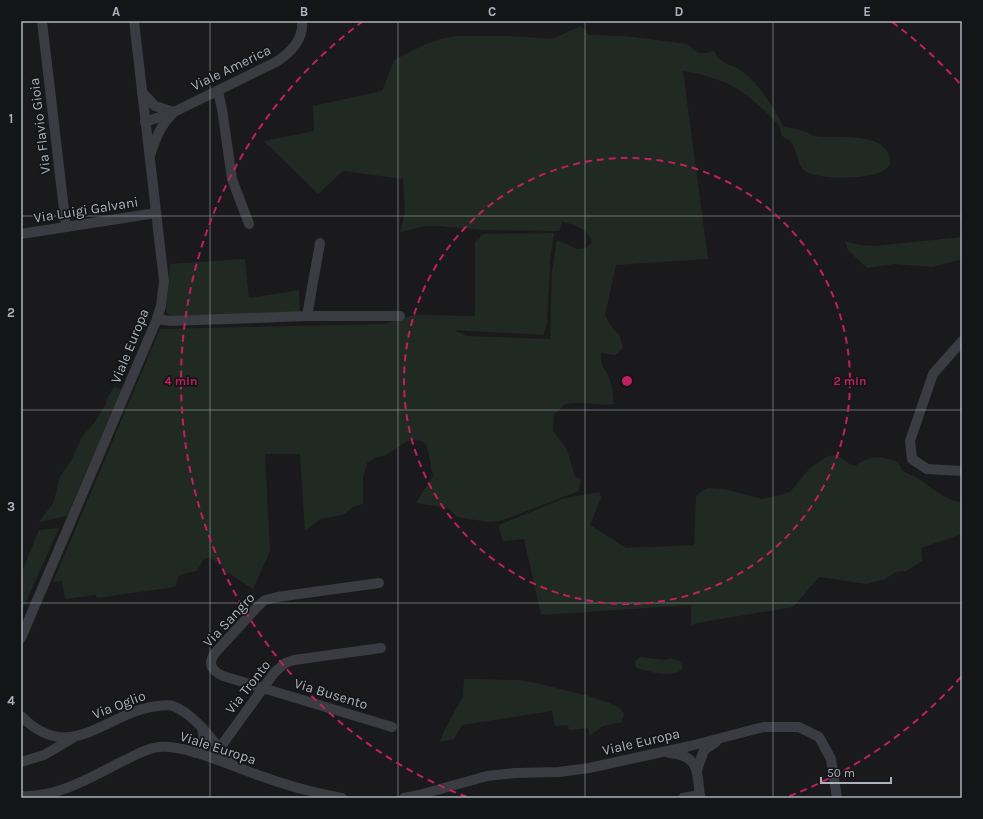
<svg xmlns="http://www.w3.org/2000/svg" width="983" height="819" font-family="Karla,sans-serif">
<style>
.green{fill:#212a22}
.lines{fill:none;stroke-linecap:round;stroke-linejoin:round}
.street{stroke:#3a3c41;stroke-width:10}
.grid{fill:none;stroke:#acb2bc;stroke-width:1;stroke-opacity:0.55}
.ring{fill:none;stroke:#c12060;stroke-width:2;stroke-dasharray:7 5}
.labels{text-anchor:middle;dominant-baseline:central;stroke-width:3.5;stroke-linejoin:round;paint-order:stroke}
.street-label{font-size:14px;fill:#acb2bc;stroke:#141517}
.centre{fill:#c12060;stroke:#141517;stroke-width:2}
.ring-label{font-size:12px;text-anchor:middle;font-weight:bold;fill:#c12060;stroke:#141517;stroke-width:3.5;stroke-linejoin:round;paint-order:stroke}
.neatline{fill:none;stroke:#acb2bc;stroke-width:1.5}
.grid-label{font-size:13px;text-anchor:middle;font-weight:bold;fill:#acb2bc}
</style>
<rect width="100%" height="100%" fill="#1a1a1c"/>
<!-- green -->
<g class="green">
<path d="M581,26L589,35L625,36L687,44L698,53H705L714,51C720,65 732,64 743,72C759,83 775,111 784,127C790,127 800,130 806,132C809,133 811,135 814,136C833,139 881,131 889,155C890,158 890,162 890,165C886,169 883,171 878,173C863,179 812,181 802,168C797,161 797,150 791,142C789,139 784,138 781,135C782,126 774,120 767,113C758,105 747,94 736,88C720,79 702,74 683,71L708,259L616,265L605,315L610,325L620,336L623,348L615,355L601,353C601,370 604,365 609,378C613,386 613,395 614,404C601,406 573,400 564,405C561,408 558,411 554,414L553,431L567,449L575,477L581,479L579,491L500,521L488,522L457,517L448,508L416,503L433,476L427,446L422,441L414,440L408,441L384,456L376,457L367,463L363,478V504L354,506L343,515L320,519L305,531L300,454H265L270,551L253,589L227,572L217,562L209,557L203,560L197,571L186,573L179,576L175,587L97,598L96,595L65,599L62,581L53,582L160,329L384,324L414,315L475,316V242L483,234L554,233L550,261L547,324L543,335L454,330L467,336L550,339L552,272L557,240L577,249L586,248L592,242C587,227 575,226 562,221L559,231L484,230L439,226H427L400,232L405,213L403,179L343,171L318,194L264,141L314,131L313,106L382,91L394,60L424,45L440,39L456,36H512L552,39Z"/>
<path d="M962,237V259L932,267L894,264L867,268L848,250L845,241L860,245L875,246Z"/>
<path d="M245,259L249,298L299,290L300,313L172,317L166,312L170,264Z"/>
<path d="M114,387L122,389L67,516L39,522L54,502L59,478L71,461L82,437L95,422L106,404L107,398Z"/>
<path d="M837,455L848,463L855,466C872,455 879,456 898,462L902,471C907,473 912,475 917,478C929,485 947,502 962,502V534L921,548L922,561L906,571L896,572L885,579L867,584L819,577L793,607L697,623L691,626V605L541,615L524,539L503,541L500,532L499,525L565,498L599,492L601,498L590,525L626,548L694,545L696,496L702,491L709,488L724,489L762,499L776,496L790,492L809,469L828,456Z"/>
<path d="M59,528L21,613V574L39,530Z"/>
<path d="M640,657L665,660L670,658L680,661L682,666V670C668,678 652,672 637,668L635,665V661Z"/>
<path d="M464,679L518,680L536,683L585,695L609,703L620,708L624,714L622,722L603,726L590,736L588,728L569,730L568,725L555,726L552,711L462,725L454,739L440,742L443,733L463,696Z"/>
</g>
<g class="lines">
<!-- street -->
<g class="street">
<path d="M42,21L66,227"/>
<path d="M218,91L222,109L232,179L249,224"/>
<path d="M142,92L155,106L174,112"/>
<path d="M145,122L174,112L276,62C290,53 304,39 302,21"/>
<path d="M151,153C156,137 161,125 173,113"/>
<path d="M21,234L156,213"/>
<path d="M307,316H400"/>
<path d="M157,319L171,321L307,316L320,243"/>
<path d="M962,341L933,374L910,441L912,459L927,469L962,471"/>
<path d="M379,583L277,597L265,600L259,605L215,653C207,664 212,671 223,676L392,727"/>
<path d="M21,638L157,319L161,306L164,281L134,21"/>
<path d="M21,716C71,767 107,711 158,706C163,706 169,704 173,706C197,715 216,746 233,765"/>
<path d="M219,749L274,673L285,663L294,660L381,648"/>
<path d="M195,753C205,747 205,740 202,729"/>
<path d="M669,753C700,755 697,773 700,798"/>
<path d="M21,762L44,755L73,738"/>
<path d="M697,770L704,750L716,742"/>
<path d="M21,796C58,798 91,777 123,761C134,756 146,748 159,747C188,745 231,766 258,775C285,785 314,793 342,798"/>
<path d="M404,798L419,795L487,776L515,773L559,772L589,768L690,746L763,727H799L819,737L831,759L837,798"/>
<path d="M683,798L700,795"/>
</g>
</g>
<!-- grid -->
<path class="grid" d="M210,21V798M398,21V798M585,21V798M773,21V798M21,216H962M21,410H962M21,603H962"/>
<!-- distance rings -->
<g class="ring">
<circle cx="627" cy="381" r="223"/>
<path d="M961 677A446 446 0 0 1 787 797M467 797A446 446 0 0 1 362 22M892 22A446 446 0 0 1 961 85"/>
</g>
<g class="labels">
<!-- street labels -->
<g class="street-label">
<text transform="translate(231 68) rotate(-26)">Viale America</text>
<text transform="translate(40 126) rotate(-97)">Via Flavio Gioia</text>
<text transform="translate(86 210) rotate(-9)">Via Luigi Galvani</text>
<text transform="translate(130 346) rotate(-68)">Viale Europa</text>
<text transform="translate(229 620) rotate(-47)">Via Sangro</text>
<text transform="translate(248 687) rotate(-52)">Via Tronto</text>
<text transform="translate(331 694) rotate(17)">Via Busento</text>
<text transform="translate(119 705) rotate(-21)">Via Oglio</text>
<text transform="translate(641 742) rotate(-13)">Viale Europa</text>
<text transform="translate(218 748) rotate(18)">Viale Europa</text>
</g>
</g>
<circle cx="627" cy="381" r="6" class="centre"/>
<g class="ring-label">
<text x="850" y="385">2 min</text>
<text x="181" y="385">4 min</text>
</g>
<!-- border -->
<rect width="983" height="819" fill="none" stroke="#141517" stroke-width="44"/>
<!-- scale -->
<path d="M821 777v6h70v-6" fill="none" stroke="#acb2bc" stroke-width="2"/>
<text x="827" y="777" font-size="12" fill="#acb2bc" stroke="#141517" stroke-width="3" paint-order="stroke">50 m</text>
<rect x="22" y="22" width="939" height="775" class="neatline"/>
<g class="grid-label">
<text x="116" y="16">A</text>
<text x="304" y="16">B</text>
<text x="492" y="16">C</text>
<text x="679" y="16">D</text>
<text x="867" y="16">E</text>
<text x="11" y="123">1</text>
<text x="11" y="317">2</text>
<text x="11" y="511">3</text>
<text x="11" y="705">4</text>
</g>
</svg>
